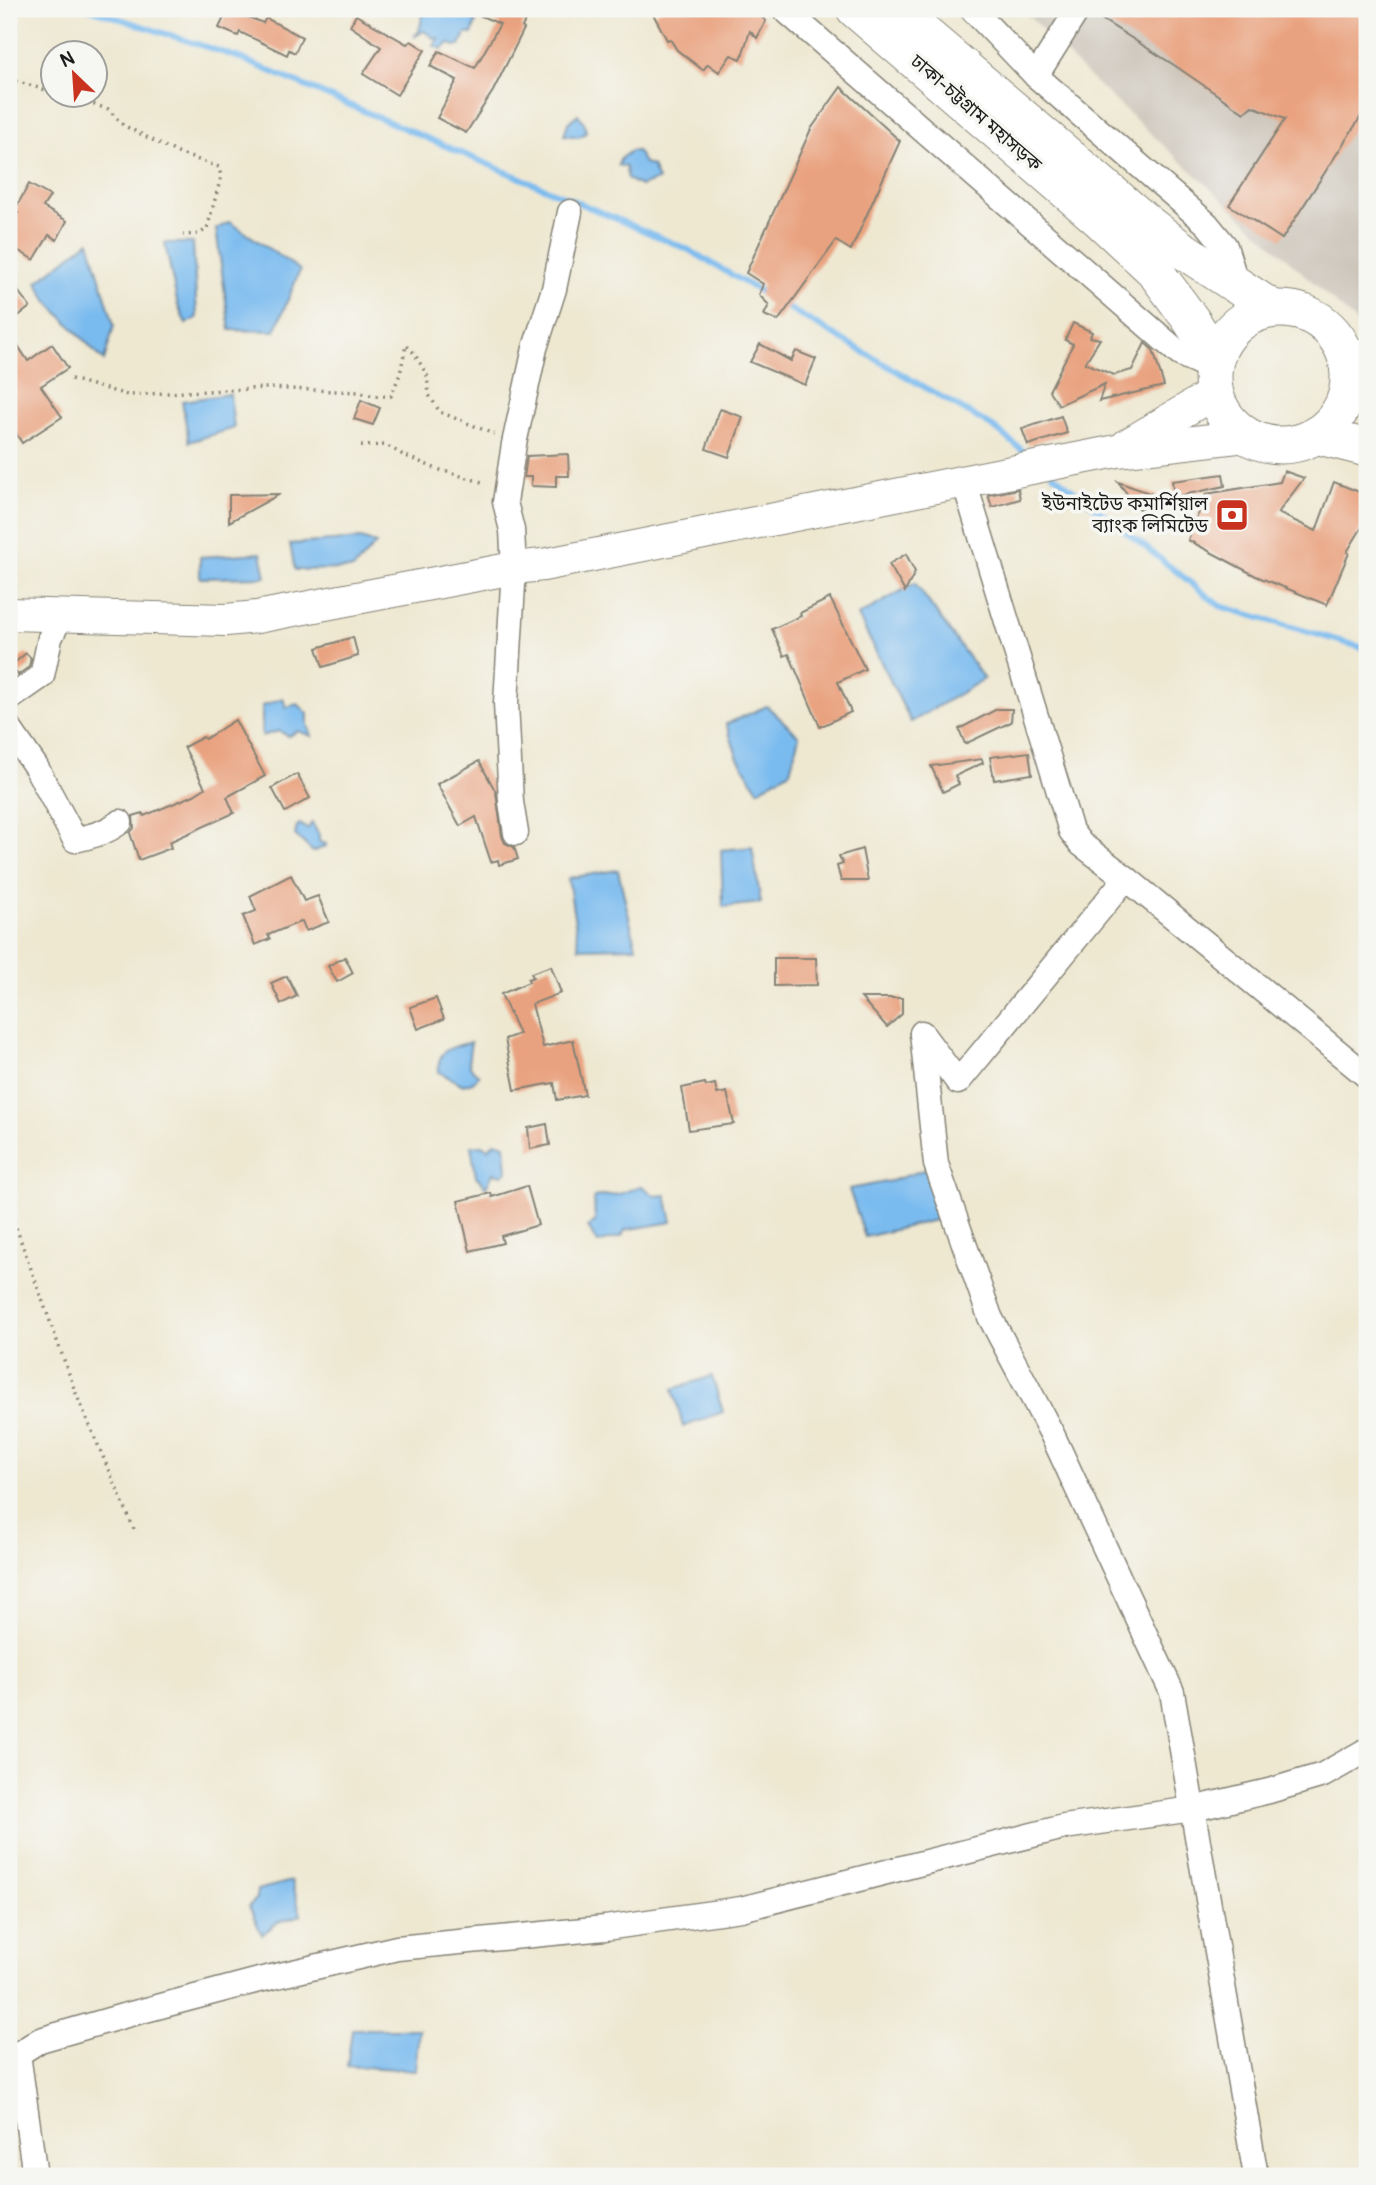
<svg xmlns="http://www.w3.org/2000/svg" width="1376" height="2185" font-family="Pangolin,'Noto Sans Bengali',sans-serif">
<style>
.industrial{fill:#cac3b8}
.water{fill:#7abbef;stroke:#4b6c86;stroke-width:2}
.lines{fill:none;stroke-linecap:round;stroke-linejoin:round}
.stream{stroke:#7abbef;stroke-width:6}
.building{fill:#e9a27f}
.minor-casing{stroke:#858276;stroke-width:27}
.major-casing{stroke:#858276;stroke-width:34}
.highway-casing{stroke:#858276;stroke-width:39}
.path{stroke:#858276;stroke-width:3.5;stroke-dasharray:2 5;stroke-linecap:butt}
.minor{stroke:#fff;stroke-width:24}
.major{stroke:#fff;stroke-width:32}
.highway{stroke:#fff;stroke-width:37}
.labels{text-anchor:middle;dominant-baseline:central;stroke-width:7;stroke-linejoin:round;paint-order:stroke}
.street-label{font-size:19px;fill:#1c1c1c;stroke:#f6f6f2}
.poi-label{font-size:19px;fill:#1c1c1c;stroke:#f6f6f2;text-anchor:end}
</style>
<rect width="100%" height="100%" fill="#f6f6f2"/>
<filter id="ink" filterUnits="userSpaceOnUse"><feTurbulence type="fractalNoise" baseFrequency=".0143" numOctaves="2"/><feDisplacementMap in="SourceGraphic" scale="14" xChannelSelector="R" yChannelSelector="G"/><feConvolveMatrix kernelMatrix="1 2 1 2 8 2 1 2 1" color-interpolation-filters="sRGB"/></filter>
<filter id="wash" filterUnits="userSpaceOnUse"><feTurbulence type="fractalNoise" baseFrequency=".00686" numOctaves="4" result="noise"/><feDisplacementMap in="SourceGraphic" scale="28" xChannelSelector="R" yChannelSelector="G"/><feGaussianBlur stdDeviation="1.57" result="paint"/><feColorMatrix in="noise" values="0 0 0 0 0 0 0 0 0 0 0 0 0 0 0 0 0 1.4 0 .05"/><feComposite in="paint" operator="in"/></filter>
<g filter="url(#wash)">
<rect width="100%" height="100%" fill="#eee8d1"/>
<!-- industrial -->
<g class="industrial">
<path d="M1021,9H1070L1051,38Z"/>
<path d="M1081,9H1367V332L1088,76L1057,45Z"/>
</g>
<!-- water -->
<g class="water">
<path d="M424,9C444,9 464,4 476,22L472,34L466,33L460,45L454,46L449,43L443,49L434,46L439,38L435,39L424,31L414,37L419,31Z"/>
<path d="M578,114L585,124L586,133L579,137L564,135L568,123Z"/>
<path d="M631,151H637L644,163L652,166L658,180L640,186L627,179L626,167L618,165L621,158Z"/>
<path d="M230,222L300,270L275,331L230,330L216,229Z"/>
<path d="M89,241L114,325L104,361L48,302L37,282Z"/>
<path d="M165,243H193L197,318L186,324L178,306Z"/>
<path d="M230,394L234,428L189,442L182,401Z"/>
<path d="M361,539L376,544L353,569L295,570L290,544Z"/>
<path d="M261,553L266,577L200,578V557Z"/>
<path d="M915,583L984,679L911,722L858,616Z"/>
<path d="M283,698L286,707L298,704L308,714V725L312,736L298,731L288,736L279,731L262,736V706Z"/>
<path d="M767,706L799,736L790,771L758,790L738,758L726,724Z"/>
<path d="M312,823L319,835V842L326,844V846L313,852L295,835L297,826L300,824L307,829Z"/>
<path d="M752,847L761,903L723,907L721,850Z"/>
<path d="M618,870L636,947L579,948L568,878Z"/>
<path d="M471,1042C469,1055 465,1067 479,1075L473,1082L463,1085L439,1072C436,1049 452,1047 471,1042Z"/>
<path d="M495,1142L505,1145L507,1171L502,1175L493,1173L486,1187L476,1176L471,1146L482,1145L488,1149Z"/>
<path d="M929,1168L947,1217L865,1237L849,1189L891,1181Z"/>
<path d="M642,1186L655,1196L666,1195L672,1222L625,1230L622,1236L598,1243L588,1227L595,1222L594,1197L619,1194Z"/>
<path d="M712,1376L723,1412L683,1427L673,1389Z"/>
<path d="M292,1881L301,1915L278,1922L262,1935L249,1906L256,1899L257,1890Z"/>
<path d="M352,2029H419L415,2070L347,2066Z"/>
</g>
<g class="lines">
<!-- stream -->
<g class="stream">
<path d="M90,9L237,57L689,250L766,295"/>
<path d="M781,304L993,427L1031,457"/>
<path d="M1053,474L1220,606L1367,649"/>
</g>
</g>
<g id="blocks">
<!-- building -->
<g class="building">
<path d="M228,9L263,23L266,18L302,37L295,53L289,50L287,55L240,32L238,36L219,28Z"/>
<path d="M465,9H531L522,27L524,29L493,91L466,133L437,118L457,80L430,66L439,51L475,68L500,24Z"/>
<path d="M662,9H753L766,21L757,38L750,31L741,59L731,55L719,72L708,64L703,70L677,50L670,39L667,40L653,14Z"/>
<path d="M1093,9H1367V107L1282,239L1229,205L1285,119L1252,106L1244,113L1174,65L1092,13Z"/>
<path d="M356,15L407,44L411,41L425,50L397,95L363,74L381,47L350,26Z"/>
<path d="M841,87L900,141L851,250L836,241L778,321L764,315L769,305L759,295L763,284L746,273L811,129Z"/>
<path d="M29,184L50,196L43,207L67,221L57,240L49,235L34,260L9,245V227L18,213L14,211Z"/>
<path d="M18,291L30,307L9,323V298Z"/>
<path d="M1073,323L1092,332L1090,337L1100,339L1085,363L1114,375L1132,370L1145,343L1153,350L1164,386L1099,401L1105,384L1059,405L1049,391L1073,344L1065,340Z"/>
<path d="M9,332L28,361L52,344L68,368L41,386L62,417L22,443L9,422Z"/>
<path d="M760,344L791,361L796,351L816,359L805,385L750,362Z"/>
<path d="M361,400L380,408L373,425L354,419Z"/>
<path d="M720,409L743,417L729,457L706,449Z"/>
<path d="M1061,416L1067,433L1028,445L1022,429Z"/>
<path d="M568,454L569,476H556V487L531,486V477H524L527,456Z"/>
<path d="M1284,471L1304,478L1278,513L1316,531L1334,482L1367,495V519L1347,552L1349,553L1327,605L1256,576L1188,540L1206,494L1280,482Z"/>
<path d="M1223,474L1225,486L1174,497L1172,481Z"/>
<path d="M1118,482L1158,496L1140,510Z"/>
<path d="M1018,489L1020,499L992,507L988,495Z"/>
<path d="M280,494L229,522V495Z"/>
<path d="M906,554L915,572L905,592L889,564Z"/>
<path d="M830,598L865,669L838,682L851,712L820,727L789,654L784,656L772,629L801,616L800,613Z"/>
<path d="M353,637L358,656L323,667L317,648Z"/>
<path d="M26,653L31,658L29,667L18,675L11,666Z"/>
<path d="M997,709H1012L1011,722L965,744L959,729Z"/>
<path d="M235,720L265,776L227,797L234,813L169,842L171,848L139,860L130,833L134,828L133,816L143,813L144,816L194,795L205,788L184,747L203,737L205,739Z"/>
<path d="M1029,752L1032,774L994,780L990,757Z"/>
<path d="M982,759L983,763L955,776L959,784L943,792L931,766Z"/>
<path d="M479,761L496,792L502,836L505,843L514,847L518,859L499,865L498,860L491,862L476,817L460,826L437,784Z"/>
<path d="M297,774L310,798L285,812L272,788Z"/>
<path d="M862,849L868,881H841L837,866L843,864L839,856Z"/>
<path d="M291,875L304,901L318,896L329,922L306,931L302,921L268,935L270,939L255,945L243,916L256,911L250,896Z"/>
<path d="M345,957L353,973L337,982L328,966Z"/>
<path d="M774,958H816L817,985L774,986Z"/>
<path d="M551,966L561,993L532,1004L543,1047L573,1040L585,1095L557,1100L554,1083L515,1090L505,1039L519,1034L501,994L529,982L528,979L533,977L531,973Z"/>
<path d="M287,976L297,996L281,1004L271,983Z"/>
<path d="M436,998L444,1019L418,1029L410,1007Z"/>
<path d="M861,998H902V1014L887,1027Z"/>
<path d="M705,1083L706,1086L715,1084L717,1094L727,1092L734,1124L689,1130L682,1088Z"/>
<path d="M547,1124L550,1145L530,1149L528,1128Z"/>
<path d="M527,1186L538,1225L501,1236L503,1243L470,1251L458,1201L491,1193L492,1197Z"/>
</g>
</g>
</g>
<g filter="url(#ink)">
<use href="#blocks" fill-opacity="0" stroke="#858276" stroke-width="2"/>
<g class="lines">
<defs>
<g id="minor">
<path d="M784,9L1180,354L1213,369"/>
<path d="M972,9L1036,76L1207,224L1225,246L1237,285"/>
<path d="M1036,76L1078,9"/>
<path d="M964,481L1071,831L1081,844L1126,878L1367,1076"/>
<path d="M9,699L42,676L50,638L61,616"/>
<path d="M9,728L36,767L75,840C91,836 106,833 120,822"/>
<path d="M516,833L511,802L506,703L514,568L512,530L505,502L514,444L535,348L554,289L570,212"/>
<path d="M922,1033L936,1164L990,1317L1052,1434L1172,1692L1256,2176"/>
<path d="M922,1034L958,1082L1126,878"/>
<path d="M35,2176L18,2054L40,2040L123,2016L259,1980L397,1948L605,1928L741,1909L1064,1827L1193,1809L1269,1791L1323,1775L1367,1750"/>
</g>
<g id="major">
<path d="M1345,353L1367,356"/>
<path d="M1127,445L1214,393"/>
<path d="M9,614L226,620L257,617L514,568L543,565L1117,451L1246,436"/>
</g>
<g id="highway">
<path d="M855,9L1098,218L1154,270L1191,320L1215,358"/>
<path d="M895,9L1148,224L1178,247L1273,309"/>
<circle cx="1281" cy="377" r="68"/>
<path d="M1316,435L1367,448"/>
</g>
</defs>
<!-- minor casing -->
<use href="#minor" class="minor-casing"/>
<!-- major casing -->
<use href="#major" class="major-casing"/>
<!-- highway casing -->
<use href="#highway" class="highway-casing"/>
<!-- path -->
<g class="path">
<path d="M9,79L52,92"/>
<path d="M60,94L108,109L123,125L178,153L219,167L221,177L207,229L199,234L183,235"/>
<path d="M71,379L127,395L267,388L359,392L374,396H391L400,374L406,345L414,353L427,375L429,395L440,412L494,434"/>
<path d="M361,446L386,445L403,455L437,469L485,483"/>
<path d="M9,1208L77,1396L134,1529"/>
</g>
<!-- minor -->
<use href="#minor" class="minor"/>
<!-- major -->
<use href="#major" class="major"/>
<!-- highway -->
<use href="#highway" class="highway"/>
</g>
</g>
<!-- icons -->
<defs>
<symbol id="bank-square" viewBox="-11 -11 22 22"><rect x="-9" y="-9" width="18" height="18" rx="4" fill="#c8321e" stroke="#f6f6f2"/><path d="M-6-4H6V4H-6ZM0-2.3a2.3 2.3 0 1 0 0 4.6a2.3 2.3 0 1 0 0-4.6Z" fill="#fff"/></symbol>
</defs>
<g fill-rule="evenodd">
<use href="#bank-square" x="1213" y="496" width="38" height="38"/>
</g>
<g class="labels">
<!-- street labels -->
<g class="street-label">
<text transform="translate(976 113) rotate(41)">ঢাকা-চট্টগ্রাম মহাসড়ক</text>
</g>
<!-- poi labels -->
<g class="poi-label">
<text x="1208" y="504">ইউনাইটেড কমার্শিয়াল<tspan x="1208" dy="22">ব্যাংক লিমিটেড</tspan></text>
</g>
</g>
<!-- margin -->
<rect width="1376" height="2185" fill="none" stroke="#f6f6f2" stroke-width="35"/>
<!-- north arrow -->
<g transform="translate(74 74) rotate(335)"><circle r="33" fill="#f6f6f2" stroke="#9f9f9c" stroke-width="2"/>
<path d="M0-5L12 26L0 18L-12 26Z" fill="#c8321e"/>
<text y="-10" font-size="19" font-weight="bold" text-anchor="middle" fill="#1c1c1c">N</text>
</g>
</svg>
